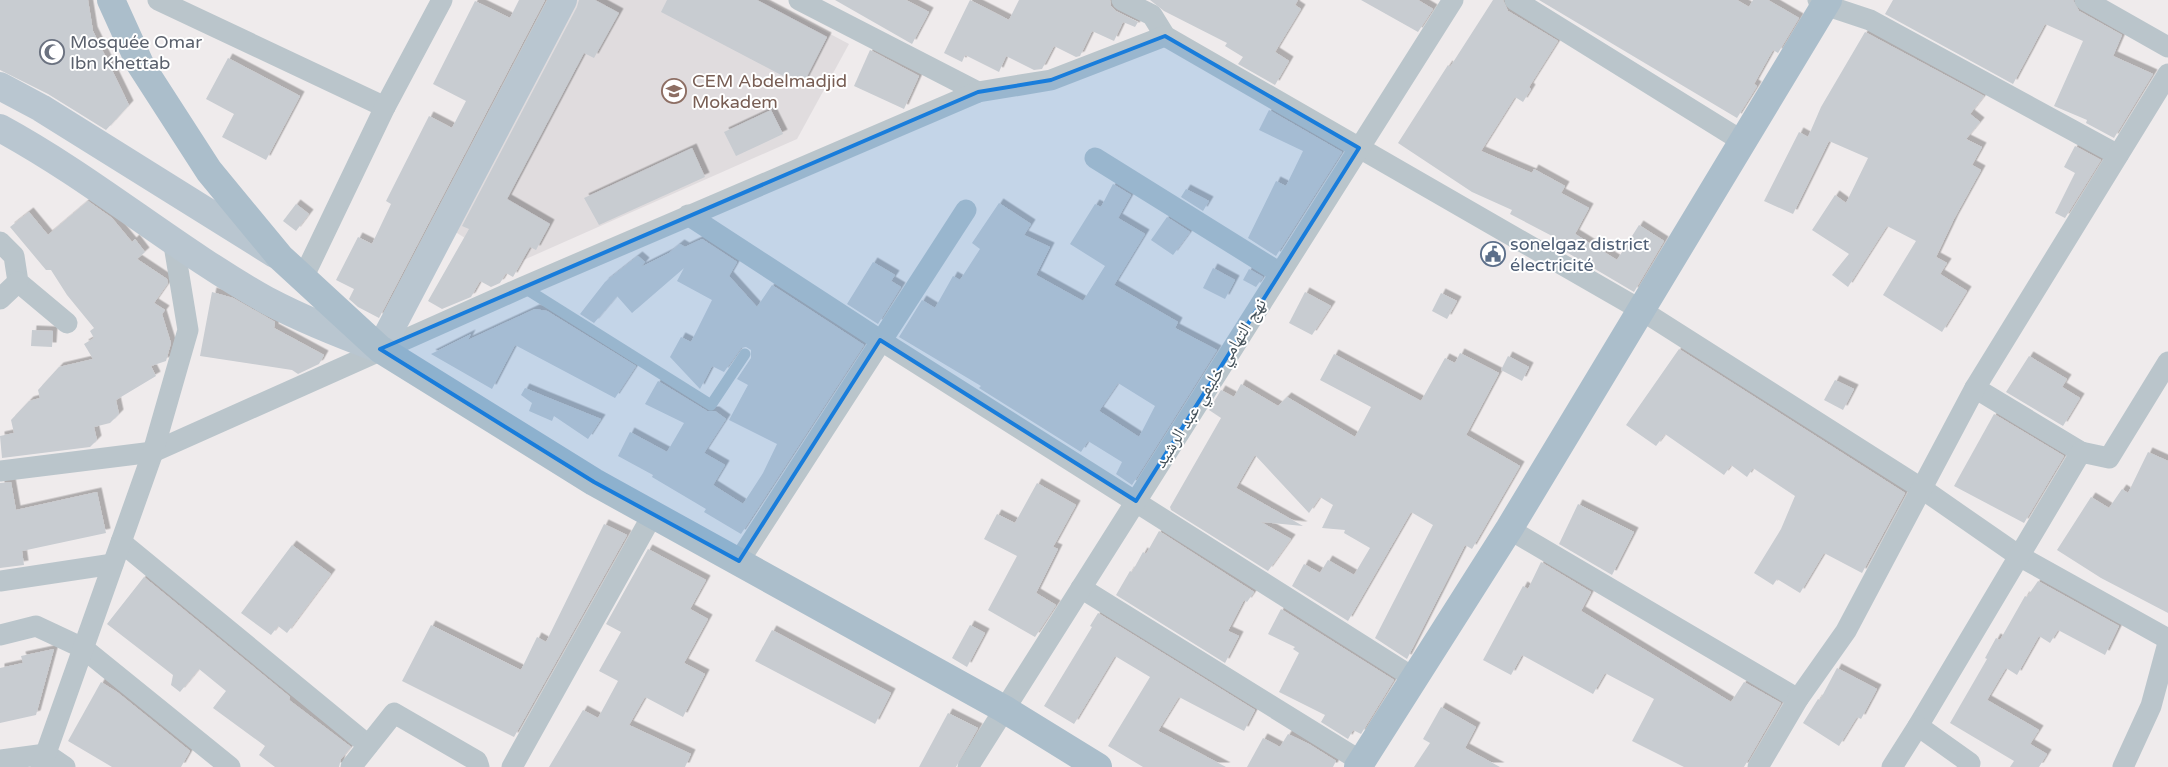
<svg xmlns="http://www.w3.org/2000/svg" width="2168" height="767" font-family="'Varela Round','Noto Naskh Arabic',sans-serif">
<style>
.education{fill:#e0dcde}
.building{fill:#c8ccd1;fill-rule:evenodd;filter:url(#shadow)}
.lines{fill:none;stroke-linecap:round;stroke-linejoin:round}
.lane{stroke:#bac5cb;stroke-width:11}
.street{stroke:#bac5cb;stroke-width:21}
.secondary{stroke:#b9c6d0;stroke-width:28}
.primary{stroke:#abbecb;stroke-width:28}
.marked{fill:#197ddb;fill-opacity:0.2;stroke:#197ddb;stroke-width:4;stroke-linejoin:round}
.labels{text-anchor:middle;dominant-baseline:central;stroke-width:4;stroke-linejoin:round;paint-order:stroke}
.worship-label{font-size:18px;fill:#5b616d;stroke:#fff;text-anchor:start}
.education-label{font-size:18px;fill:#785e54;stroke:#fff;text-anchor:start}
.service-label{font-size:18px;fill:#4e5e75;stroke:#fff;text-anchor:start}
.street-label{font-size:18px;fill:#445159;stroke:#fff}
</style>
<defs>
<filter id="shadow"><feDropShadow dx="4.5" dy="-4.5" stdDeviation="0" flood-color="#0004"/></filter>
</defs>
<rect width="100%" height="100%" fill="#efebec"/>
<!-- education -->
<path class="education" d="M574,0H766L849,44L797,139L510,266L449,228Z"/>
<!-- building -->
<g class="building">
<path d="M0,0H88L93,31L129,105L106,130L48,94L0,70Z"/>
<path d="M519,0H545L379,318L358,307L349,299L354,289L336,280L358,237L372,244L391,204L386,201L429,116L452,128L466,101L433,84L475,1L510,18Z"/>
<path d="M579,0H595L619,13L594,58L584,53L507,199L550,224L536,250L530,247L513,277L506,273L500,283L491,287L480,281L471,297L442,309L428,301L469,229L462,226L577,7Z"/>
<path d="M667,0H757L827,37L802,86L661,12Z"/>
<path d="M835,0H906L929,12L912,44Z"/>
<path d="M970,0L1009,20L1019,0H1110L1111,6L1116,11L1138,22L1135,27L1123,22L1114,41L1092,31L1080,56L1076,57L1054,46L1042,69L1034,70L1006,56L999,72L965,55L962,62L944,53Z"/>
<path d="M1150,0H1298L1295,5L1301,9L1275,52L1289,61L1275,85L1238,64L1243,57L1225,46L1227,43L1164,11Z"/>
<path d="M1361,0H1418L1433,9L1418,32Z"/>
<path d="M1493,0H1503L1508,11L1558,41L1529,87L1531,89L1523,102L1515,97L1481,151L1532,173L1534,169L1565,186L1561,193L1589,208L1575,234L1617,260L1639,225L1664,241L1634,292L1551,243L1554,237L1510,214L1512,210L1472,192L1398,143L1448,65L1450,67Z"/>
<path d="M1539,0H1737L1749,7L1753,0H1768L1799,18L1778,53L1773,50L1754,84L1757,86L1737,118Z"/>
<path d="M1893,0H2073L2079,11L2122,35L2113,56L2153,74L2114,138L2086,123L2087,120L2054,106L2083,41L2045,24L2013,84L1885,14Z"/>
<path d="M1865,32L1984,96L1970,114L1980,122L1966,139L1982,147L1972,165L1981,170L1954,219L1936,257L1947,263L1940,274L1967,291L1942,332L1883,295L1916,241L1887,226L1848,287L1832,275L1849,254L1812,230L1835,195L1846,203L1868,158L1829,141L1793,214L1764,201L1799,132L1808,137L1821,107Z"/>
<path d="M870,50L919,76L904,109L854,86Z"/>
<path d="M228,58L300,96L266,160L222,137L234,114L206,99Z"/>
<path d="M771,110L783,134L736,156L724,132Z"/>
<path d="M1269,110L1342,152L1276,256L1248,238L1276,181L1286,186L1303,151L1259,130Z"/>
<path d="M2075,146L2101,160L2065,218L2055,213L2075,173L2064,167Z"/>
<path d="M692,148L705,177L599,225L584,198Z"/>
<path d="M1113,184L1131,195L1118,218L1145,234L1114,285L1178,322L1175,328L1217,350L1132,485L1116,474L1122,462L1088,441L1081,452L979,388L981,386L899,337L922,300L935,308L953,276L960,280L980,249L972,243L999,203L1031,224L1024,235L1050,247L1036,275L1083,301L1105,266L1070,244L1095,204L1101,207ZM1118,383L1155,406L1139,437L1099,411Z"/>
<path d="M1186,189L1209,201L1203,211L1181,197Z"/>
<path d="M88,201L112,218L132,242L135,239L145,252L137,259L167,279L168,283L154,303L165,310L162,314L171,343L166,361L151,366L156,376L116,400L119,414L110,423L94,427L97,440L90,447L2,458L0,436L14,433L11,420L29,401L40,398L38,390L59,367L93,359L84,344L94,338L90,331L94,328L67,295L51,270H46L10,227L29,212L48,235Z"/>
<path d="M296,204L309,214L296,231L283,221Z"/>
<path d="M1167,217L1190,232L1173,255L1151,240Z"/>
<path d="M702,239L737,262L729,276L757,307L772,285L864,345L741,534L704,512L706,509L652,477L653,475L618,456L630,432L667,452L684,423L645,404L658,381L707,411H715L726,419L704,453L725,465L713,485L743,504L763,473L777,444L729,420L748,385L737,379L751,358V350L746,347L741,348L724,372L712,366L700,389L670,357L681,337L691,342L712,300L677,281L684,268L632,313L617,296L594,323L580,314L605,282L638,256L645,262L641,267L669,253L680,244L685,247Z"/>
<path d="M873,262L895,275L891,281L901,287L878,324L847,304Z"/>
<path d="M1213,268L1235,280L1225,299L1203,288Z"/>
<path d="M1249,269L1263,277L1256,287L1243,280Z"/>
<path d="M212,292L233,298L275,322L274,328L324,355L319,364L298,374L292,370L200,356Z"/>
<path d="M1305,292L1331,306L1312,335L1289,323Z"/>
<path d="M1441,293L1457,301L1447,319L1432,311Z"/>
<path d="M535,309L547,311L636,366L615,398L515,345L492,389L431,354L471,334L468,340Z"/>
<path d="M32,330L53,331L52,347L31,346Z"/>
<path d="M1679,349L1905,493L1862,573L1824,553L1800,593L1777,579L1773,585L1754,573L1781,529L1795,496L1753,468L1747,477L1731,465L1724,475L1665,434L1656,446L1626,425Z"/>
<path d="M1460,353L1499,373L1466,435L1520,466L1472,549L1465,545L1407,659L1375,638L1433,525L1411,512L1348,621L1292,586L1304,564L1320,573L1328,560L1354,575L1370,548L1344,533L1345,530L1322,528L1333,505L1320,497L1309,513L1255,455L1236,488L1303,526L1261,522L1291,539L1268,571L1171,510L1170,507L1221,418L1209,410L1221,390L1234,397L1241,384L1278,406L1287,397L1355,437L1371,407L1320,380L1334,354L1421,401L1445,358L1455,363Z"/>
<path d="M1508,356L1529,367L1522,381L1501,370Z"/>
<path d="M2029,356L2067,379L2062,387L2080,398L2063,426L2006,392Z"/>
<path d="M1835,380L1854,389L1843,410L1824,400Z"/>
<path d="M525,388L544,396L601,419L588,439L554,416L552,421L529,411L532,403L521,395Z"/>
<path d="M1994,414L2064,456L2024,523L1954,486Z"/>
<path d="M2148,452L2168,461V613L2101,578L2057,550L2091,497L2109,508L2122,489L2128,493Z"/>
<path d="M11,482L16,510L97,492L106,533L22,551L24,565L0,568V483Z"/>
<path d="M1037,483L1076,505L1053,547L1058,549L1036,593L1056,605L1035,637L988,610L1017,556L984,539L997,514L1015,523Z"/>
<path d="M1578,504L1634,532L1612,575L1559,544Z"/>
<path d="M604,524L627,535L514,737L402,681L431,625L521,670L537,637L546,642Z"/>
<path d="M1159,531L1254,592L1247,602L1244,600L1228,631L1239,636L1225,663L1116,595L1130,571L1132,572L1143,552L1146,554Z"/>
<path d="M292,545L331,574L287,633L278,626L271,635L241,613Z"/>
<path d="M648,549L706,580L690,609L708,619L684,663L705,674L683,717L645,697L629,725L691,754L685,767H549L583,710L598,718L618,681L599,671L621,632L606,624Z"/>
<path d="M1541,562L1591,592L1581,611L1731,702L1744,682L1781,703L1744,767H1684L1632,741L1654,699L1605,673L1593,694L1522,655L1511,675L1483,660L1523,586L1528,589Z"/>
<path d="M144,577L290,697L289,700L351,747L341,759L339,767H275L259,755L265,746L213,708L226,691L199,669L180,692L171,685L173,675L107,624Z"/>
<path d="M2038,581L2119,626L2105,655L2058,630L2050,643L2039,636L2017,675L2006,668L1987,700L2039,730L2030,744L2047,754L2039,767H2010L2014,761L1950,723L1987,659L1985,658L1996,638L2000,640L2025,596L2027,597Z"/>
<path d="M1281,609L1394,680L1361,734L1353,730L1348,739L1321,722L1325,715L1279,692L1299,653L1293,649L1295,647L1268,634Z"/>
<path d="M1098,613L1255,710L1244,731L1179,697L1158,731L1226,767H1143L1108,746L1150,677L1115,656L1074,724L1044,706L1092,627L1090,626Z"/>
<path d="M970,625L985,633L967,667L952,658Z"/>
<path d="M772,630L891,693L875,724L755,661Z"/>
<path d="M54,649L36,715L0,723V668L23,663L21,656Z"/>
<path d="M1837,668L1877,689L1861,719L1857,717L1839,746L1803,723L1818,699L1820,700Z"/>
<path d="M101,682L117,692L190,751L181,767H112L68,741Z"/>
<path d="M1441,707L1476,727L1465,748L1500,767H1414L1430,743L1423,739Z"/>
<path d="M948,713L978,728L956,767H919Z"/>
<path d="M1288,734L1309,744L1336,761L1333,767H1247L1263,738L1280,747Z"/>
</g>
<g class="lines">
<!-- lane -->
<path class="lane" d="M523,287L711,405L745,354"/>
<!-- street -->
<g class="street">
<path d="M158,0L385,107"/>
<path d="M799,0L978,92"/>
<path d="M1122,0L1152,15L1165,36L1641,310L1921,488L2019,556L2168,639"/>
<path d="M1515,0L1742,141"/>
<path d="M1818,0L1825,5L1870,20L2118,155"/>
<path d="M2085,0L2168,47"/>
<path d="M1095,158L1280,273"/>
<path d="M688,215L880,340L1414,678"/>
<path d="M0,242L14,256L18,282L67,323"/>
<path d="M303,278L385,107L442,0"/>
<path d="M0,299L18,282"/>
<path d="M1975,388L2081,452"/>
<path d="M0,471L153,452L523,287L978,92L1051,80L1165,36"/>
<path d="M1509,529L1798,699"/>
<path d="M121,542L368,745"/>
<path d="M739,561L966,210"/>
<path d="M0,581L113,564"/>
<path d="M1081,588L1362,762"/>
<path d="M0,635L36,626L83,648L230,767"/>
<path d="M1918,726L2081,452L2109,458L2168,362"/>
<path d="M0,760L46,754L65,767"/>
<path d="M41,767L153,452L188,330L173,239"/>
<path d="M351,767L394,713L477,761L479,767"/>
<path d="M512,767L653,514"/>
<path d="M968,767L1453,0"/>
<path d="M1758,767L1798,699L1846,631L1975,388L2168,74"/>
<path d="M1892,767L1918,726L1970,763L1967,767"/>
<path d="M2123,767L2151,706L2168,643"/>
</g>
<!-- secondary -->
<g class="secondary">
<path d="M0,86L41,108L275,254"/>
<path d="M0,128C94,179 175,249 268,301C304,320 342,335 380,349L563,0"/>
</g>
<!-- primary -->
<g class="primary">
<path d="M111,0L140,64L209,171L280,257L380,349L594,482L1004,709L1098,767"/>
<path d="M1358,767L1509,529L1828,0"/>
</g>
</g>
<!-- marked area -->
<path class="marked" d="M1165,36L1359,148L1136,501L880,340L739,561L594,482L380,349L978,92L1051,80Z"/>
<!-- icons -->
<defs>
<symbol id="mosque-ring" viewBox="-11 -11 22 22"><circle r="9.5" fill="#fff" stroke="#6b7280" stroke-width="1.5"/><path d="M3.5-4.9A6 6 0 1 0 3.5 4.9A5 5 0 1 1 3.5-4.9Z" fill="#6b7280"/></symbol>
<symbol id="school-ring" viewBox="-11 -11 22 22"><circle r="9.5" fill="#fff" stroke="#8d6e63" stroke-width="1.5"/><path d="M0-5L7-2L0 1L-7-2ZM-4 1L0 2.5L4 1V4Q0 6-4 4Z" fill="#8d6e63"/></symbol>
<symbol id="civic-ring" viewBox="-11 -11 22 22"><circle r="9.5" fill="#fff" stroke="#5c6f8a" stroke-width="1.5"/><path d="M-.6-6.5H3V-4.5H.6V-3L4-1V1h2V6H-6V1h2V-1L-.6-3ZM-1.2 2.5V6h2.4V2.5Z" fill="#5c6f8a"/></symbol>
</defs>
<g fill-rule="evenodd">
<use href="#mosque-ring" x="38" y="38" width="28" height="28"/>
<use href="#school-ring" x="660" y="77" width="28" height="28"/>
<use href="#civic-ring" x="1479" y="240" width="28" height="28"/>
</g>
<g class="labels">
<!-- worship labels -->
<g class="worship-label">
<text x="70" y="42">Mosquée Omar<tspan x="70" dy="21">Ibn Khettab</tspan></text>
</g>
<!-- education labels -->
<g class="education-label">
<text x="692" y="81">CEM Abdelmadjid<tspan x="692" dy="21">Mokadem</tspan></text>
</g>
<!-- service labels -->
<g class="service-label">
<text x="1510" y="244">sonelgaz district<tspan x="1510" dy="21">électricité</tspan></text>
</g>
<!-- street labels -->
<g class="street-label">
<text transform="translate(1210 383) rotate(-58)">نهج التهامي خليفي عبد الرشيد</text>
</g>
</g>
</svg>
